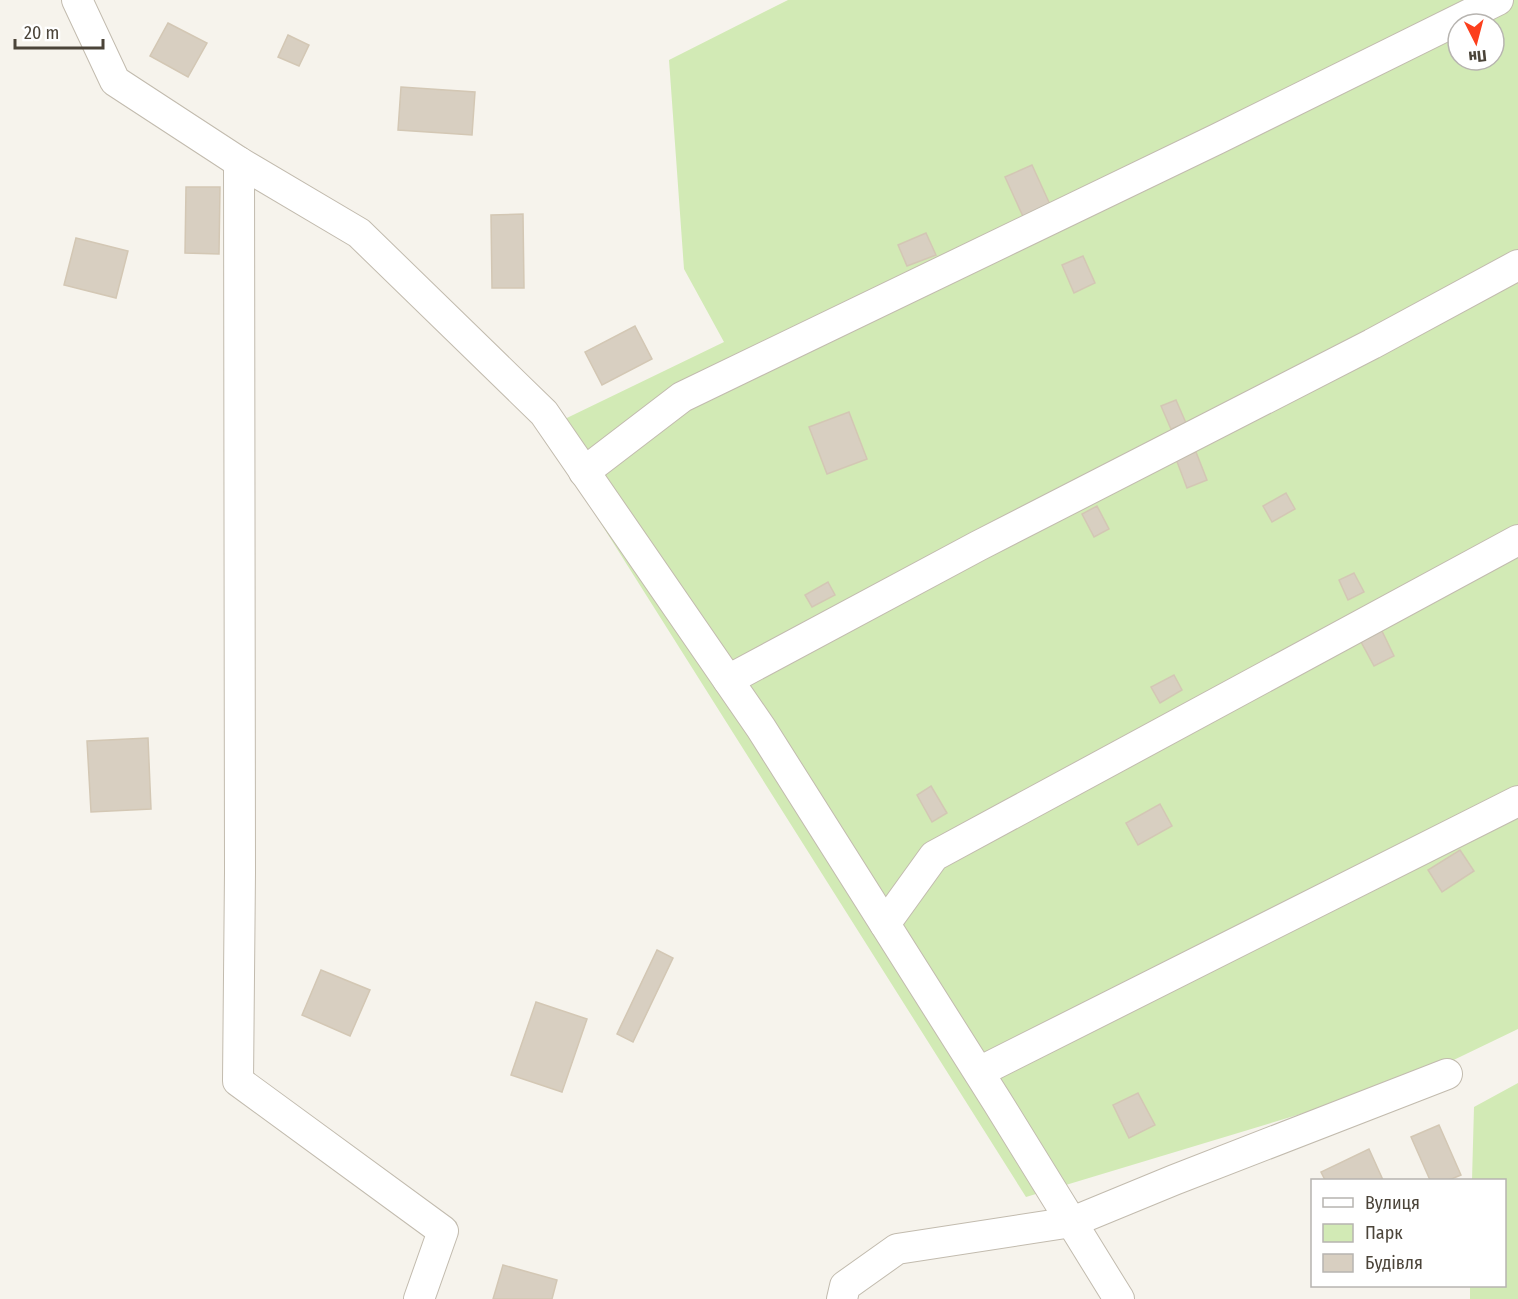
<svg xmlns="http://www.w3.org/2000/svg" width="1518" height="1299" font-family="'Fira Sans Condensed',sans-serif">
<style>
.green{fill:#d2eab5;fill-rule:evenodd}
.building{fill:#d8cfc1;stroke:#d3c7b4;stroke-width:1.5}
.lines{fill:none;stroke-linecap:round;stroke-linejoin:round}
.minor-casing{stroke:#c2bbae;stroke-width:32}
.minor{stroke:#fff;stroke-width:30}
</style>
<rect width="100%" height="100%" fill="#f6f3ec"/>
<!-- green -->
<g class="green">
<path d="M788,0H1518V1029L1410,1081L1026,1197L542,430L724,342L684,269L669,60ZM1458,24H1494V60H1458Z"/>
<path d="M1518,1083V1299H1470V1286H1504V1180H1472L1474,1107Z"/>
</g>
<!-- building -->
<g class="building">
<path d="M168,23L207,43L188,77L150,56Z"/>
<path d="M288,35L309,45L299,66L278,57Z"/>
<path d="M401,87L475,92L472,135L398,130Z"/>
<path d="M1032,165L1053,211L1026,223L1005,177Z"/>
<path d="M186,187H220L219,254L185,253Z"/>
<path d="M523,214L524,288H492L491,215Z"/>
<path d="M926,233L936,255L907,266L898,245Z"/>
<path d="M76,238L128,251L116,298L64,285Z"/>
<path d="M1083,256L1095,283L1074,293L1062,265Z"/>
<path d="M635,326L652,359L602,385L585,352Z"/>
<path d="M1176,400L1186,423L1171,429L1161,406Z"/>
<path d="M849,412L867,459L827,474L809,427Z"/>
<path d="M1196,452L1207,480L1187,488L1176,459Z"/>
<path d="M1286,493L1295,509L1272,522L1263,506Z"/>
<path d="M1097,506L1109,529L1094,537L1082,514Z"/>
<path d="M1354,573L1364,592L1348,600L1339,580Z"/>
<path d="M828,582L835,595L812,607L805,595Z"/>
<path d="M1381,629L1394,656L1374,666L1360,640Z"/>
<path d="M1174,675L1182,690L1160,703L1151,687Z"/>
<path d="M148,738L151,809L91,812L87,741Z"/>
<path d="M931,786L947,813L932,822L917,795Z"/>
<path d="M1160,804L1172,826L1138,845L1126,823Z"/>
<path d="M1460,850L1474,871L1442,892L1428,870Z"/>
<path d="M657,950L673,958L633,1042L617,1034Z"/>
<path d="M321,970L370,990L350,1036L302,1015Z"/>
<path d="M536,1002L587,1019L562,1092L511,1075Z"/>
<path d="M1138,1093L1155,1125L1129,1138L1113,1105Z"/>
<path d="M1439,1125L1461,1175L1449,1180H1430L1411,1137Z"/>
<path d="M1369,1149L1383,1180H1325L1321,1172Z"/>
<path d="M503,1265L557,1280L552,1299H493Z"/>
</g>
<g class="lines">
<defs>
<g id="minor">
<path d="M77,0L115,81L239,162L359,233L544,413L761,728L998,1103L1119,1299"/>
<path d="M239,162L240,872L238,1081L443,1231L419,1299"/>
<path d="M584,472L682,397L1217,139L1498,0"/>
<path d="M728,680L978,546L1372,344L1518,265"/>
<path d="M885,924L934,856L1518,540"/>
<path d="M979,1072L1518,801"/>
<path d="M842,1299L845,1286L897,1249L1072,1222L1174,1180L1447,1074"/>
</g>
</defs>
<!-- minor casing -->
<use href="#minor" class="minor-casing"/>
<!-- minor -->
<use href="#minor" class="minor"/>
</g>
<!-- legend -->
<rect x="1311" y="1179" width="195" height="108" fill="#ffffff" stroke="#b7b4b0" stroke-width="1.5"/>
<rect x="1323" y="1198" width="30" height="9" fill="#ffffff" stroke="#b7b4b0" stroke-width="1.5"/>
<text x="1365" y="1209" font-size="18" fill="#4b4439">Вулиця</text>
<rect x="1323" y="1224" width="30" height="18" fill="#d2eab5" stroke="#b7b4b0" stroke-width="1.5"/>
<text x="1365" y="1239" font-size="18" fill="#4b4439">Парк</text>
<rect x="1323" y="1254" width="30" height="18" fill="#d8cfc1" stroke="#b7b4b0" stroke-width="1.5"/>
<text x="1365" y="1269" font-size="18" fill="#4b4439">Будівля</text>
<!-- north arrow -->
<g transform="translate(1476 42) rotate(174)"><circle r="28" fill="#ffffff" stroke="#b7b4b0" stroke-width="1.5"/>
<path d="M0-4.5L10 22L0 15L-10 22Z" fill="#fc3f1d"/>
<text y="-9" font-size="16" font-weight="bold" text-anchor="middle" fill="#4b4439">Пн</text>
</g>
<!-- scale -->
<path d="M15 39v9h88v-9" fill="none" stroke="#4b4439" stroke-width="3"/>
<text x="24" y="39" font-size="18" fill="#4b4439" stroke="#ffffff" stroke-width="4.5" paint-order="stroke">20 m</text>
</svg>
